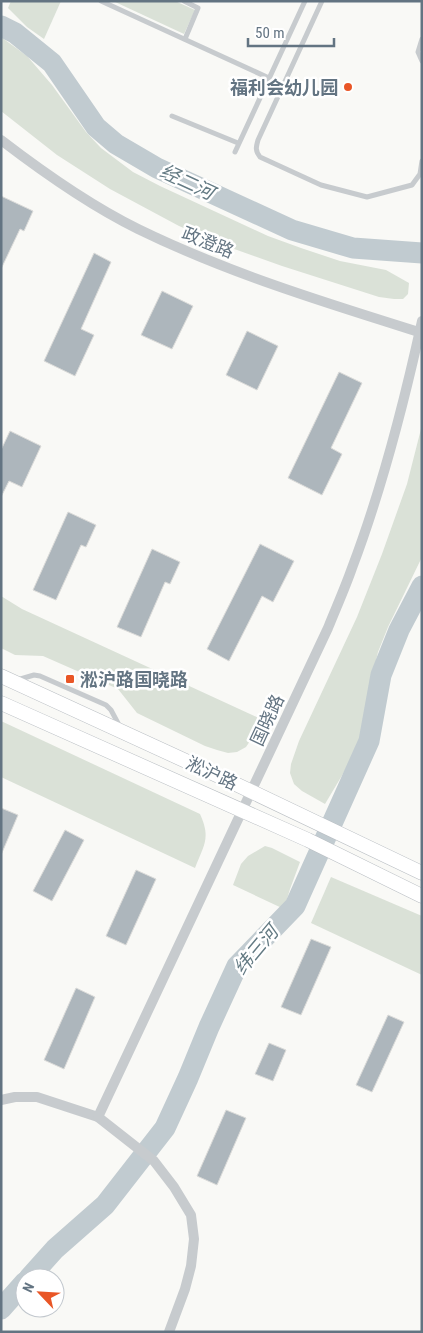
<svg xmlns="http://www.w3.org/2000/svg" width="423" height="1333" font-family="'Roboto Condensed','Noto Sans SC',sans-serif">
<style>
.green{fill:#dae1d7}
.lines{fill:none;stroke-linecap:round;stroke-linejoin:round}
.river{stroke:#c1cbd0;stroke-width:21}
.building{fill:#adb6bc;stroke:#dbdbd9}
.secondary-casing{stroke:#b9bec3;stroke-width:15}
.service{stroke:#c7cbce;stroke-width:5}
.minor{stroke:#c7cbce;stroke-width:10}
.secondary{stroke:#fff;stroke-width:14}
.poi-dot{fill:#e95626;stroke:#fff;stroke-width:2}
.labels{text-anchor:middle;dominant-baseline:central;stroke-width:5;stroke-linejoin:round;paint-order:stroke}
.poi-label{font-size:18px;font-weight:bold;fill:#637482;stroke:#fff;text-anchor:end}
.street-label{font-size:18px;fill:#637482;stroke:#fff}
.water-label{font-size:19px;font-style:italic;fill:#637a83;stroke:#fff}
</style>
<rect width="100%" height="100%" fill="#f9f9f6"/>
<!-- green -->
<g class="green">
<path d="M11,1H61L44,39L27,27L8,8Z"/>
<path d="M113,1H175L195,10L184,34Z"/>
<path d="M1,37L27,56L52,85L86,132L101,148L133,172L160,186L268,236L301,248L340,261L386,270L409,283L408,294L403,299H394L379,297L282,266L223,245L179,226L110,189L57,155L1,111Z"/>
<path d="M422,425V557L388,627L378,652L371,682L361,740L356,752L325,804L302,791L294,784L290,773L291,764L299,741L357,617L382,554L407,484Z"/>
<path d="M1,596L22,609L261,719L256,732L246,747L237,752L228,753L217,750L205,746L137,713L118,689L43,656L15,655L1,648Z"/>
<path d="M1,721L200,814C211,838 204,845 195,868L1,777Z"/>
<path d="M265,846L272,848L300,862L290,889L284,909L233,885L241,864L248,856Z"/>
<path d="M331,877L422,916V975L311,923Z"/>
</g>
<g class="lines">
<!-- river -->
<g class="river">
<path d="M1,26L15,33L52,63L96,127L116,144L157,168L292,230L353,248L422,253"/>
<path d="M29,1278L55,1249L105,1205L165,1128L188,1078L209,1027L237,966L295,906L369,741L381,675L399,630L422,586"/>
<path d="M1,1309L25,1282"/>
</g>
</g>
<!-- building -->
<g class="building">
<path d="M1,196L33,211L24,231L20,229L1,269Z"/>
<path d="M94,253L111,262L81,329L94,335L75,376L44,361Z"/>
<path d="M162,291L193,306L172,349L141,335Z"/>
<path d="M247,331L278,346L257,390L226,375Z"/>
<path d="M339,372L362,383L331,448L342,454L322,495L288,478Z"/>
<path d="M10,431L41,446L22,487L9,481L1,497V450Z"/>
<path d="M68,512L96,525L86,547L81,545L56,600L33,590Z"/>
<path d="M260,544L294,561L273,602L262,596L229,661L207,649Z"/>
<path d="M152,549L180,562L170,584L165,582L141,637L117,627Z"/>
<path d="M1,808L18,815L1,855Z"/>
<path d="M65,830L84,840L52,901L33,891Z"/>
<path d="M136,870L156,879L126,945L106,936Z"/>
<path d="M311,939L331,947L301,1015L281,1007Z"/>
<path d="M76,988L95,997L64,1069L44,1060Z"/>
<path d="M388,1015L404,1022L372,1092L356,1085Z"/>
<path d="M269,1043L286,1050L273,1081L255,1074Z"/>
<path d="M226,1110L246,1118L217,1185L197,1176Z"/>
</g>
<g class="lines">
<defs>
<g id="secondary">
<path d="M1,676L225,779L422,873"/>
<path d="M1,703L308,840L422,896"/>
</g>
</defs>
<!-- secondary casing -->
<use href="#secondary" class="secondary-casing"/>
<!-- service -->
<g class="service">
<path d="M101,1L269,78"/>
<path d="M184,1L198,8L185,39"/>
<path d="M322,1L258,140C256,147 255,151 260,157L321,185L367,197L412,185L420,174L422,161"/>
<path d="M422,39L418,52L422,61"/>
<path d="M172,116L238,143"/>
<path d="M235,152L305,1"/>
<path d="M17,680L34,675L40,676L106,705L111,710L120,727"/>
</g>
<!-- minor -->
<g class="minor">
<path d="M1,140C44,173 89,205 138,229C228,273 326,303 422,333"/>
<path d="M1,1100L15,1097H37L98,1117L154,1161L174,1187L191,1215L194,1239L191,1266L185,1289L169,1332"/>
<path d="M98,1117L328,628C336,608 345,588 352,568C382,489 404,403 422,321"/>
</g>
<!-- secondary -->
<use href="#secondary" class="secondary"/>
</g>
<!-- markers -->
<g class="poi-dot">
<circle cx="348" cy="87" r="5"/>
<rect x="65" y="674" width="10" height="10" rx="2.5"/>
</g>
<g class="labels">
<!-- poi labels -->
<g class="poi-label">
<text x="338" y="87">福利会幼儿园</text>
<text x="80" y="679" text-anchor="start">淞沪路国晓路</text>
</g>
<!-- street labels -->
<g class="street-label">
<text transform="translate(208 242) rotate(22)">政澄路</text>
<text transform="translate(267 720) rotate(-65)">国晓路</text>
<text transform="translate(212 773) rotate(25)">淞沪路</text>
</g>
<!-- water labels -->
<g class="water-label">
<text transform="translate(187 182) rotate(25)">经二河</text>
<text transform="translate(256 950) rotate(-50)">纬三河</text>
</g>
</g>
<!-- border -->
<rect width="423" height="1333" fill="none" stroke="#637482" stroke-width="5"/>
<!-- north arrow -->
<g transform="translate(40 1293) rotate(295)"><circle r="24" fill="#ffffff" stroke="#c1c7cd"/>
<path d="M0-4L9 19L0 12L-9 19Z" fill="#e95626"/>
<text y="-8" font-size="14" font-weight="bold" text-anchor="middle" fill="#637482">N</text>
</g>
<!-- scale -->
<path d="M248 38v8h86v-8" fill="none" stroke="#637482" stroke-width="2.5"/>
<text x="255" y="38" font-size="15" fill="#637482" stroke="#ffffff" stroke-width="4" paint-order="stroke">50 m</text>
</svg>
